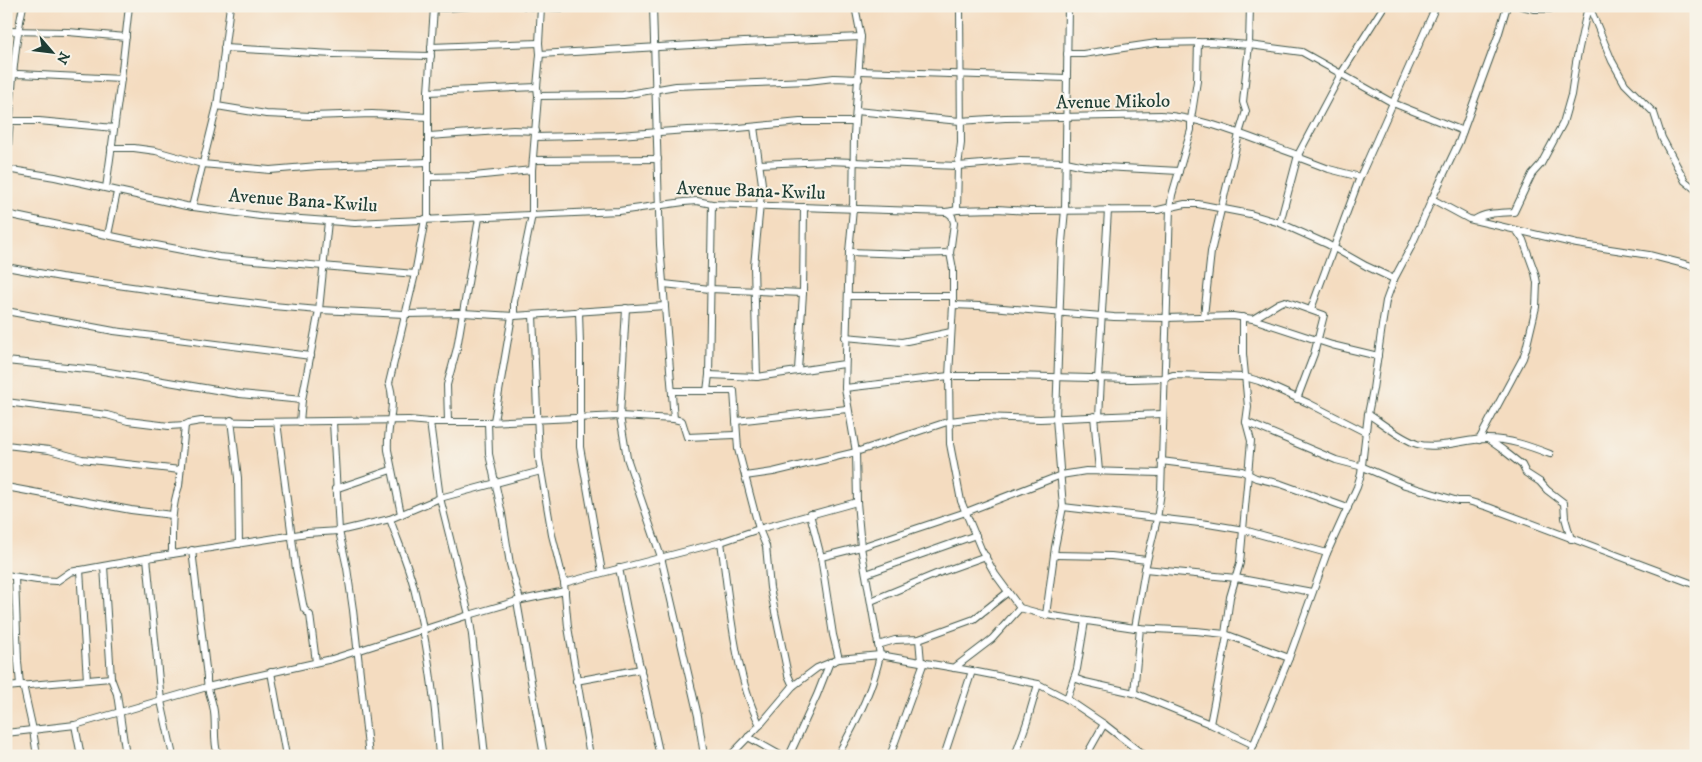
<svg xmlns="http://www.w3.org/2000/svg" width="1702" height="762" font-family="'IM FELL DW Pica',serif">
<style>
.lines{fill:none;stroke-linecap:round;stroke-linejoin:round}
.street-casing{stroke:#3f5549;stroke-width:8}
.street{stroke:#fff;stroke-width:6}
.labels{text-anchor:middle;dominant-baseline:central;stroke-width:4;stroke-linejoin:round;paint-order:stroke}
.street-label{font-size:19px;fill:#1f3d34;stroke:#f7f3e8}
</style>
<rect width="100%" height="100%" fill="#f7f3e8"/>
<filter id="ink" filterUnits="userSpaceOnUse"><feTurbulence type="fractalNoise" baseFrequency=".02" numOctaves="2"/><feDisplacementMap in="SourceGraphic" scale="10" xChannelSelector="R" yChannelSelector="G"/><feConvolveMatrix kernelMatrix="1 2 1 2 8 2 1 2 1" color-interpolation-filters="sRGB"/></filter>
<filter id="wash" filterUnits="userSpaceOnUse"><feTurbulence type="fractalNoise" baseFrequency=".0096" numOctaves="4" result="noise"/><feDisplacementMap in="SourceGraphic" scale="20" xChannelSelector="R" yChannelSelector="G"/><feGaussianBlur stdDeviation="1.12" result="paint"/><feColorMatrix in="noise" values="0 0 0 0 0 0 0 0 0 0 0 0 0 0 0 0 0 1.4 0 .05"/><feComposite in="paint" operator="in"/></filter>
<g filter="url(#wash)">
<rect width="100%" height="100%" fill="#f4dcc0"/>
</g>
<g filter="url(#ink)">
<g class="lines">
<defs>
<g id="street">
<path d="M391,6L445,8L473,6"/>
<path d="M525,6L566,8L602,6"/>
<path d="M653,6L660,245L674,419"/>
<path d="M1521,6L1535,9H1550L1554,6"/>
<path d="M1589,6L1612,61L1625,84L1654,113L1662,138L1685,181L1696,190"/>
<path d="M6,31L68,32L126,37"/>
<path d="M431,47L539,43"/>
<path d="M224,48L333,54L431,56"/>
<path d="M540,54L744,42L861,37"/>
<path d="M1067,54H1083L1157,43L1210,42L1249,45L1302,52L1393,103L1463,131"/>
<path d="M860,71L1066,78"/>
<path d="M6,75L19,74L121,79"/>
<path d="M428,92L537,87"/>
<path d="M538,96L623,95L676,86L808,81L834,78L859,79"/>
<path d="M217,106L266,114L311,116L372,114L428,117"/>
<path d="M856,111L960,121L1005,118L1161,115C1208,118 1254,140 1298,155L1300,158L1329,169L1360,177"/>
<path d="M6,121H39L114,128"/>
<path d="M754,127L762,184L754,266L757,377"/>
<path d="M429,136L513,130L536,131"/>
<path d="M535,137L619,135L687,130L728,129L800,122H855"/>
<path d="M111,148H134L156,151L202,164L270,170L318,166L428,162"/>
<path d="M533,160L658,159"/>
<path d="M759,164L827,161L958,166L1020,161L1066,162L1085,166L1179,171"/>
<path d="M6,169L55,177L186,206L260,216L355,223L619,211L684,202L697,201L712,204L947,212L957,210L997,209L1030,211L1158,210L1185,204H1198L1250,214L1280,223L1327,244L1366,266L1394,279"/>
<path d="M6,174C11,118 11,62 23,6"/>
<path d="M429,177L474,176L532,170"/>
<path d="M106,188L121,79L129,6"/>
<path d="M1432,199L1469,219L1577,244L1649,255L1696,267"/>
<path d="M192,207L217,106L230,6"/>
<path d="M957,210L958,166L961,143L960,6"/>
<path d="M947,212L952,216L954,223L950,253L953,269V305L949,376L950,444L961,501L981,549L995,574L1020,608L1046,615L1135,628L1196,631L1225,634L1289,658"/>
<path d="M6,214L140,242L219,257L415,274"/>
<path d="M428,219V92L434,8"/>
<path d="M1474,220C1486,212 1500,213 1514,212L1532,174L1541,164L1563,123L1571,95L1576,62L1588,6"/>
<path d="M1280,223L1298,155L1341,74L1384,6"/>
<path d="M108,235L117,192"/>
<path d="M849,252L907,254L950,253"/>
<path d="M6,267L61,277L202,297L273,306L319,310L405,314L463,313L514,316L665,306"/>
<path d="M664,284L710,289L803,293"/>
<path d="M848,296H953"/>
<path d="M953,305L979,306L1114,317L1166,318L1233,316L1253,319L1332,345L1378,356"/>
<path d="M626,308L620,416L627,458L661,557L698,716L704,756"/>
<path d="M1311,309L1360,177L1436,6"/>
<path d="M6,311L114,331L311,356"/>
<path d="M579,311L580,345V447L602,572"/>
<path d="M533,315L539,459L552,535L564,583L568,627L590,756"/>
<path d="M514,316V302L532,215V170L538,96L537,87L540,54L539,43L541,7"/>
<path d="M1204,316L1211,252L1239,134L1246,111L1243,102L1249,45L1250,6"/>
<path d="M1253,319L1279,303L1285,301L1324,315L1314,354L1297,399"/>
<path d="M845,337L902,342L951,332"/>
<path d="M6,361L97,370L240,394L302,400"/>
<path d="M798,370L803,293L804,207"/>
<path d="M709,375L757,377L844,364"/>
<path d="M1098,379L1108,210"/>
<path d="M845,388L949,376H1010L1131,379L1164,378L1173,375L1245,377L1259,381L1308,403L1365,432"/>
<path d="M673,391H734L738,449L759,529L766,546L770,588L788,675L793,686"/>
<path d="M707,391L709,375L712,204"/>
<path d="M6,402L107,415L128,421L169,426L185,425L189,423L201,421L253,422L409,420L430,422H488L620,416L674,419L682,421L687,437L735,435"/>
<path d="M1368,414C1383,424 1400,438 1417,444C1437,450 1466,439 1487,439C1510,439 1529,446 1550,454"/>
<path d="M1094,416L1099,471"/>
<path d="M1099,417L1101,379"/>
<path d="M231,420L238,478L239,544"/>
<path d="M494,421L512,316"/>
<path d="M736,421L847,409"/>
<path d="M277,422L296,569L304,609L310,615L316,662"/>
<path d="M300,422L302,400L319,310L328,221"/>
<path d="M333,422L339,531L347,568L353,610L369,756"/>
<path d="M430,422L440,498L469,615L472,635L485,756"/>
<path d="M448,422L447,385L457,348L479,218"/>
<path d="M488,422L489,454L502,514L510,564L520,600"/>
<path d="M1246,422L1336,460L1363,467L1405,485L1458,501H1468L1488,507L1696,585"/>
<path d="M1479,440L1523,358L1526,349L1536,307L1537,283L1535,273L1523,240L1517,231"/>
<path d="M1489,440L1503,450L1522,465L1526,473L1540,482L1547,490L1564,503L1565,518L1571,539"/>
<path d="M6,445L49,450L82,459L180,470"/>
<path d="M1161,461L1242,471L1256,478L1281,484L1348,508"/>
<path d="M745,476L773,472L856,452L950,421L982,417L1040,419L1162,414"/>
<path d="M6,487L131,510L172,515"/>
<path d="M335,489L391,470"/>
<path d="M1063,507L1208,524L1244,530L1327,553"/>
<path d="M401,514L388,450C386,428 397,405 389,383L415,274L425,219"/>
<path d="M810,514L821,557L833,635L839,659"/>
<path d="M390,519C398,542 408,564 414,588C427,640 435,702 439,756"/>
<path d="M721,542C729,598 734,674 760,725"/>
<path d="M192,550L207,677C206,690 213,700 214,712C216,727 213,741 218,756"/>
<path d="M172,554C172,531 171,508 179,486L185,425"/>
<path d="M1054,555L1111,556L1147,560"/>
<path d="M821,557L861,547L966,512L1061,475L1086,471L1160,473"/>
<path d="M147,558L161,701L173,756"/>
<path d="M104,566L111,678L117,694L126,756"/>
<path d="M619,568L627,609L660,756"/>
<path d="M1145,569L1236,578L1312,592"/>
<path d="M80,570L87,680"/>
<path d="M866,574L976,535"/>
<path d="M6,575L37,580L57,581L70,572L147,558L307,533L339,531L390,519L440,498L541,471"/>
<path d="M15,577L18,661L20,685"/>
<path d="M564,583L721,542L759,529L857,502"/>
<path d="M517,601L544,756"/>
<path d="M871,601L936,574L986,556"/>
<path d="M1046,615L1055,547L1063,507L1056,418L1062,242L1065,210L1068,6"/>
<path d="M1135,628L1145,569L1157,519L1161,492L1170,208L1172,195L1191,130V119L1197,81L1198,42"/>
<path d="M1225,634L1230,597L1240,563L1251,441L1246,422L1248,407L1243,354V317"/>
<path d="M919,639L921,662"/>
<path d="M878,645L895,640L919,639L974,619L1008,592"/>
<path d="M954,668L992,639L1020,608"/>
<path d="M271,672L286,756"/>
<path d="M1074,678L1085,682L1134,693L1210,724L1254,745"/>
<path d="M576,681L641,669"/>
<path d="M23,685L33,730L37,756"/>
<path d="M6,687L111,678"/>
<path d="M1134,693L1140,628"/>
<path d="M1067,699L1077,669L1085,621"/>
<path d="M1210,724L1227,636"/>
<path d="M75,725L81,756"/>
<path d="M6,733L75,725L207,687L332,659L469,615L517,601L565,591"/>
<path d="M748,737L782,756"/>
<path d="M730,756L760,725L793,686L817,668L839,659L880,655L972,671L1038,684L1067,699L1104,724L1145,756"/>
<path d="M789,756L817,695L830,662"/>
<path d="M837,756C855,725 873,690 880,655L861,547L857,502L856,452L845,388L849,252L853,209L854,135L861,37L855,6"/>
<path d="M890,756L924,662"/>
<path d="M944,756L972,671"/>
<path d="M1015,756L1027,722L1038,684"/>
<path d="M1086,756L1104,724"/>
<path d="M1249,756L1289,658L1327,553L1357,487L1361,474L1368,414L1373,389L1382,326L1386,301L1394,279L1411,247L1432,199L1459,142L1498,36L1507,6"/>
</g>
</defs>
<!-- street casing -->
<use href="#street" class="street-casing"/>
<!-- street -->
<use href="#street" class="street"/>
</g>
</g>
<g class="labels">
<!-- street labels -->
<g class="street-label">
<text transform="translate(1113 102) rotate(-1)">Avenue Mikolo</text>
<text transform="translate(751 191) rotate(2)">Avenue Bana-Kwilu</text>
<text transform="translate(303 201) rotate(4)">Avenue Bana-Kwilu</text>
</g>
</g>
<!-- margin -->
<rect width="1702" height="762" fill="none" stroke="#f7f3e8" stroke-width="25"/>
<!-- north arrow -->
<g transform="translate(52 52) rotate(118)" stroke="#f7f3e8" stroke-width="4" paint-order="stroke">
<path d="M0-4L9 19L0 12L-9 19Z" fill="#1f3d34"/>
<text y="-8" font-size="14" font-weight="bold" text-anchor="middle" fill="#1f3d34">N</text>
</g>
</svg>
